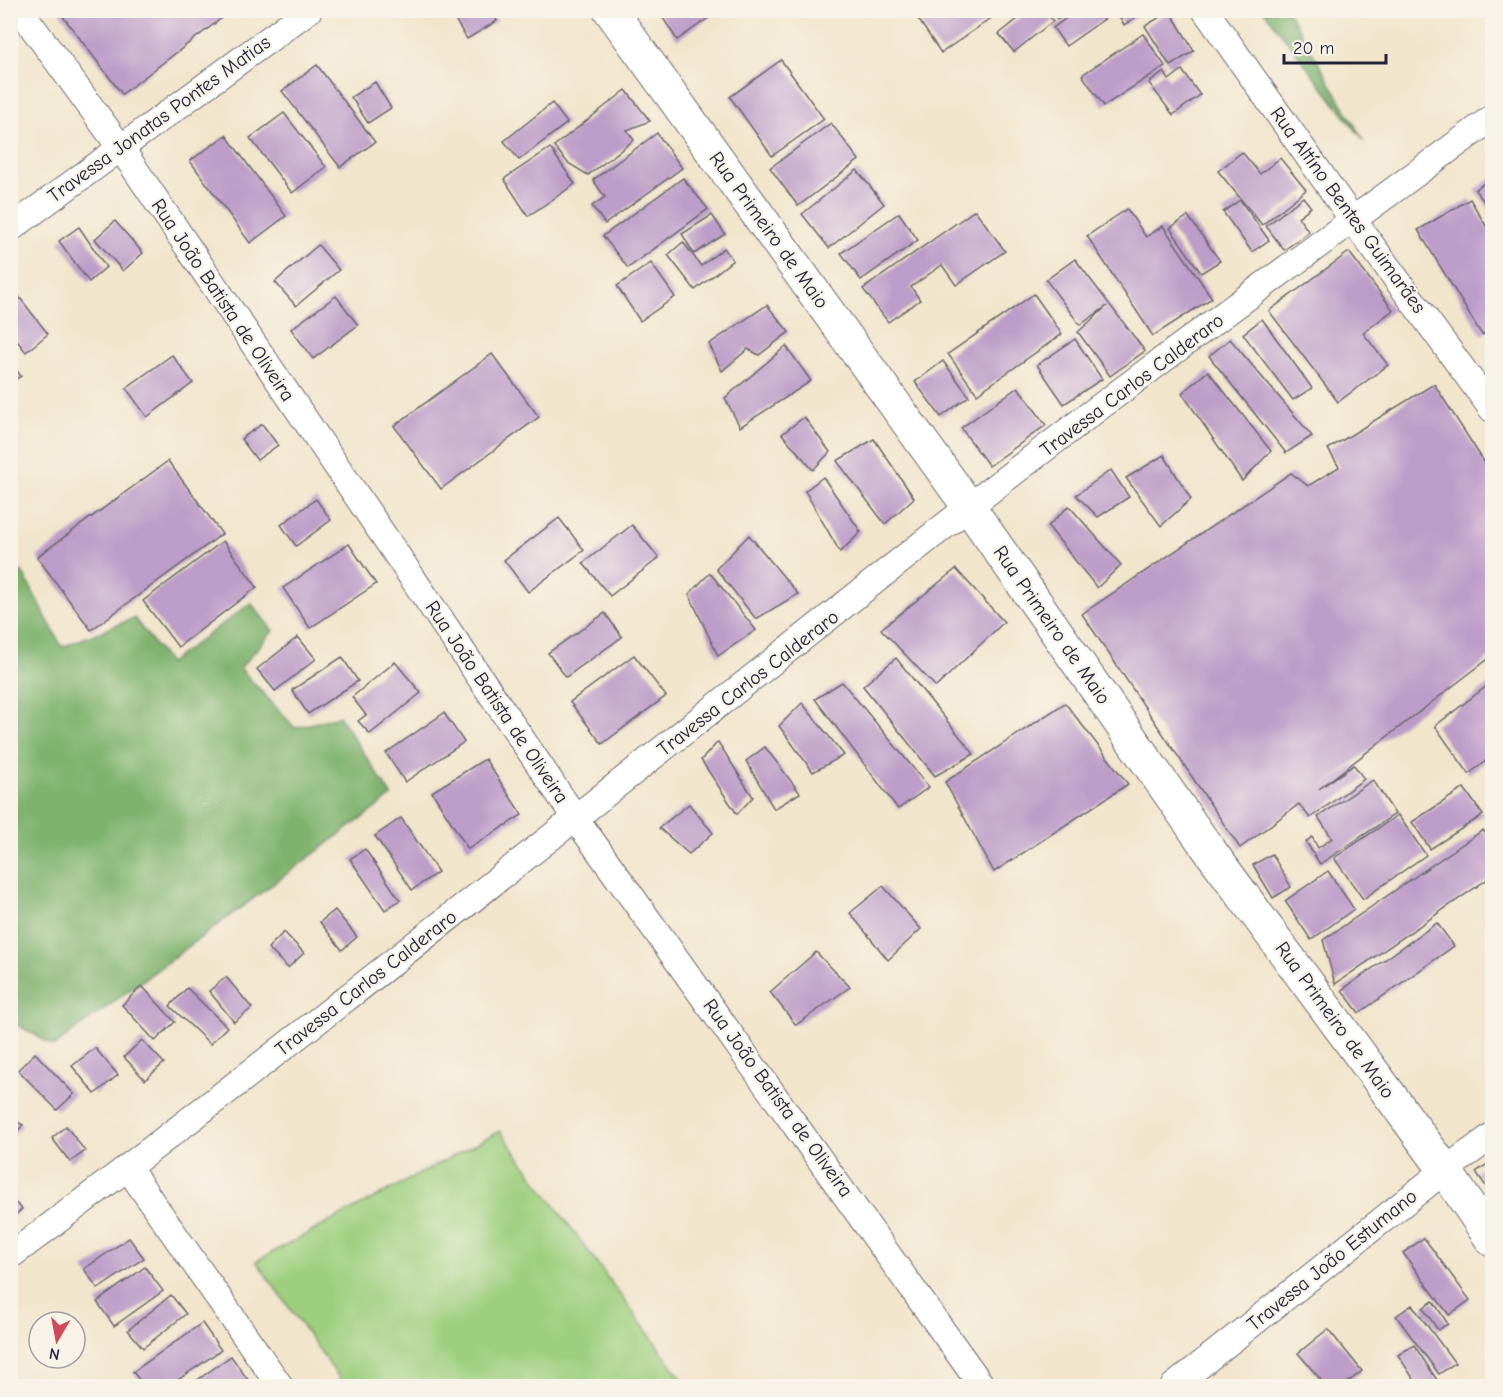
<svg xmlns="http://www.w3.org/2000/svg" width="1503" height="1397" font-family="'Comic Neue',sans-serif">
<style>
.green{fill:#9ecf7e;stroke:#60785c;stroke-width:1.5}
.forest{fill:#7eb26d;stroke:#506a54;stroke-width:1.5}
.building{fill:#bc9cc8}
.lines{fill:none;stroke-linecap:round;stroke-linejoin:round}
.street-casing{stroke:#6a666d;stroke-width:28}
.secondary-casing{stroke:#6a666d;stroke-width:35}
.street{stroke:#fff;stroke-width:26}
.secondary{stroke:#fff;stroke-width:33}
.labels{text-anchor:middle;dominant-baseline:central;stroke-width:4.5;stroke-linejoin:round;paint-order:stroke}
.street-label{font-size:20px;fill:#22223b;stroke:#f7f3e8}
</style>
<rect width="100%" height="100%" fill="#f7f3e8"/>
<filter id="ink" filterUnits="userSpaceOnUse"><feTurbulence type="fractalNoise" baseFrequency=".0167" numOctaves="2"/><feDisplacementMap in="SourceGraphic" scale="12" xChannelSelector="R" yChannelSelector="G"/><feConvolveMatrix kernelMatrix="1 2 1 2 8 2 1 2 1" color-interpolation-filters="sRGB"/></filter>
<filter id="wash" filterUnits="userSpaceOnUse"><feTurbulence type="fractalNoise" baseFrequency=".008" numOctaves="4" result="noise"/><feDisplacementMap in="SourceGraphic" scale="24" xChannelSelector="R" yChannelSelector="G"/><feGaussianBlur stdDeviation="1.35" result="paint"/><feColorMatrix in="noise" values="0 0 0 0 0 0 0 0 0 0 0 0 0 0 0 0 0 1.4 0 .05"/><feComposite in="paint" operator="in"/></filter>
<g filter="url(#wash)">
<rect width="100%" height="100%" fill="#f1e5cb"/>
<!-- green -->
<path class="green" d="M500,1131L687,1386H345L256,1261Z"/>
<!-- forest -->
<g class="forest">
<path d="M1264,11H1288L1364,141Z"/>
<path d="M22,571L62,647L134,618L169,663L251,603L273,631L240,668L295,728L339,716L392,796L54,1046L11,1021L10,578Z"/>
</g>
<g id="blocks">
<!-- building -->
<g class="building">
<path d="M58,10H224L227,14L122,94Z"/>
<path d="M449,10H491L497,21L467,39Z"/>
<path d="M658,10H720L677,40Z"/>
<path d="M912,10H1003L941,53Z"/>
<path d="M1029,10H1044L1053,21L1014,52L999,34Z"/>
<path d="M1050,10H1068L1057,19Z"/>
<path d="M1077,10H1107L1110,15L1066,46L1053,28Z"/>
<path d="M1115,10H1147L1124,25Z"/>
<path d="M1170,11L1194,51L1170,66L1145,26Z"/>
<path d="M1143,34L1165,66L1104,106L1082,75Z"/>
<path d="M781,60L824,119L772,156L730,97Z"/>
<path d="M317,65L375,142L340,167L282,91Z"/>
<path d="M1182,70L1200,95L1173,115L1149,83L1164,72L1169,80Z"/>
<path d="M375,82L391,108L368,123L351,97Z"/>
<path d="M626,90L650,121L627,130L634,140L588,175L568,163L554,146Z"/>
<path d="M552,103L567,123L519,160L504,141Z"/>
<path d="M284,113L326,167L292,193L250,138Z"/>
<path d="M831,123L859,160L798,206L770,168Z"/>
<path d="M657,133L682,168L605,224L592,206L605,197L593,180Z"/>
<path d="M226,135L286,216L250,243L190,161Z"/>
<path d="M550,148L575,184L528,216L504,179Z"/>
<path d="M1242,152L1260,174L1280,158L1306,190L1262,225L1218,171Z"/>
<path d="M857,170L884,204L829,248L802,214Z"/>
<path d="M1492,177V212L1475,190Z"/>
<path d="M683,178L708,209L628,268L603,236Z"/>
<path d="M1303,197L1311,207L1298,217L1309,232L1284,250L1266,226Z"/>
<path d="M1470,199L1492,236V272L1488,275L1492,282V329L1482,335L1418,230Z"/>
<path d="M1240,200L1269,240L1252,252L1223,212Z"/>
<path d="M1127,209L1146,237L1163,226L1212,298L1153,336L1087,236Z"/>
<path d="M975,210L1005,251L956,285L942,265L911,287L920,300L888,322L863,289Z"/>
<path d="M899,213L918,240L861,280L841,253Z"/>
<path d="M712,215L725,234L694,254L682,234Z"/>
<path d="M1188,216L1220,261L1201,273L1170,228Z"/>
<path d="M115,221L143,253L123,271L95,239Z"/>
<path d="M79,227L106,267L89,282L59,241Z"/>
<path d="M683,242L701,266L724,248L733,260L695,290L668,255Z"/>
<path d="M318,245L339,270L296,306L275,282Z"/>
<path d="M1349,252L1393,310L1363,333L1388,365L1338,402L1269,311Z"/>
<path d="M1075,259L1145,351L1110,376L1078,332L1107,306L1080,325L1046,280Z"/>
<path d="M651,263L675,297L640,321L617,286Z"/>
<path d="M10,285L48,334L26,352L10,332Z"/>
<path d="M1034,294L1062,334L977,394L948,354Z"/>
<path d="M336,296L358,325L313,359L291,329Z"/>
<path d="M767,305L789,332L759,355L748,349L722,371L709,344Z"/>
<path d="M1262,319L1312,388L1293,400L1243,334Z"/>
<path d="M1075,339L1102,379L1064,404L1037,365Z"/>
<path d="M1230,339L1312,436L1286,453L1209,356Z"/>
<path d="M786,346L811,381L740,427L725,398Z"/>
<path d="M492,354L539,417L441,489L394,426Z"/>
<path d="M172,355L193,383L147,417L126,388Z"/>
<path d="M943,361L969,396L941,417L915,382Z"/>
<path d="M10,362L21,376L10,383Z"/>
<path d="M1208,371L1271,451L1242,481L1182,393Z"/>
<path d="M1434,384L1492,474V656L1319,789L1354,765L1364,779L1310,818L1299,804L1240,848L1082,614L1291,473L1308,486L1339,467L1328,449Z"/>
<path d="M1018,387L1046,425L989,466L961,428Z"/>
<path d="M804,417L830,452L813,470L782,434Z"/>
<path d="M262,424L278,445L257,460L241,439Z"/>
<path d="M874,439L914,498L885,524L837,461Z"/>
<path d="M1164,455L1191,499L1161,526L1126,478Z"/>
<path d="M168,461L222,534L91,630L37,557Z"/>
<path d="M1111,470L1129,497L1098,517L1076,495Z"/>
<path d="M823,477L861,532L840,552L805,491Z"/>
<path d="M316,499L331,520L296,546L281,525Z"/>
<path d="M1069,506L1121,565L1097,588L1048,526Z"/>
<path d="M559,518L584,550L528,592L504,560Z"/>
<path d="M632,525L659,558L610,596L583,563Z"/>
<path d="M749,535L798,594L756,619L716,569Z"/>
<path d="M223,541L257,587L178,647L143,601Z"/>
<path d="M349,544L376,584L310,628L283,588Z"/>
<path d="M956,569L1004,622L936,687L881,629Z"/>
<path d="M710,573L756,630L718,656L689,594Z"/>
<path d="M605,613L622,637L566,677L548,653Z"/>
<path d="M298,637L316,659L275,691L257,669Z"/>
<path d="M634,655L666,696L602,744L570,702Z"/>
<path d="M342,657L358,681L308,714L292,690Z"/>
<path d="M896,658L974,754L935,776L863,686Z"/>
<path d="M395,662L421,693L370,734L358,721L366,715L352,697Z"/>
<path d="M842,682L929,787L898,809L815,699Z"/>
<path d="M1492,682V756L1469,774L1435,726Z"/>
<path d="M802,703L844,755L813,772L779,726Z"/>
<path d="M1065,703L1128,784L994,872L945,782Z"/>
<path d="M444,713L464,742L405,782L386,753Z"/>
<path d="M718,742L753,797L737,814L701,760Z"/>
<path d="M765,747L800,793L774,809L746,761Z"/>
<path d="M485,759L522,815L468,849L432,792Z"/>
<path d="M1373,780L1395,814L1320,864L1306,842L1312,837L1318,848L1332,838L1318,817Z"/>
<path d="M1464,788L1483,815L1430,849L1412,822Z"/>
<path d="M689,804L713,833L689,854L659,828Z"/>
<path d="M1398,815L1426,855L1363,899L1334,858Z"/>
<path d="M401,818L438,872L412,890L375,836Z"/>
<path d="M1483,830L1492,844V876L1335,984L1323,940Z"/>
<path d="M365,849L400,900L385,910L350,859Z"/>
<path d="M1272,854L1291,887L1273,898L1253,865Z"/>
<path d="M1328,871L1354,909L1311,940L1285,901Z"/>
<path d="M883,886L921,929L888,960L850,913Z"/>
<path d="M335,910L357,937L342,950L320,922Z"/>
<path d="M1437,923L1454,946L1359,1013L1342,990Z"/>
<path d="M284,932L304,953L288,968L268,948Z"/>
<path d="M816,952L850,987L796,1025L770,992Z"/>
<path d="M226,977L252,1008L234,1022L209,991Z"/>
<path d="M142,986L175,1022L155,1041L122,1005Z"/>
<path d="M187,988L227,1027L210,1044L170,1006Z"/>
<path d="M142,1040L164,1063L145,1080L124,1057Z"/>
<path d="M95,1048L118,1075L95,1094L72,1066Z"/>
<path d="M35,1053L74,1094L57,1110L18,1070Z"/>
<path d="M10,1118L23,1125L10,1139Z"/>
<path d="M66,1126L85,1151L70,1162L52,1138Z"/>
<path d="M1492,1161V1195L1476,1172Z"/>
<path d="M10,1198L22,1209L10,1220Z"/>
<path d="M129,1238L144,1258L98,1289L84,1269Z"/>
<path d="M1424,1238L1470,1300L1449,1315L1403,1253Z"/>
<path d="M145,1267L163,1291L114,1326L97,1302Z"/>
<path d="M171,1295L186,1314L143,1348L128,1330Z"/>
<path d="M1433,1301L1448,1324L1438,1330L1423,1308Z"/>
<path d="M1412,1305L1455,1363L1439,1374L1396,1316Z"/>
<path d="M202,1323L221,1350L169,1386H144L133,1372Z"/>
<path d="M1328,1329L1362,1371L1343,1386H1326L1298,1353Z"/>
<path d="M1414,1345L1441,1386H1418L1398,1355Z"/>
<path d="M231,1356L248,1380L238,1386H189Z"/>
</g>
</g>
</g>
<g filter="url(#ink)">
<use href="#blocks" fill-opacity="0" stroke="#6a666d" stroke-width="1.5"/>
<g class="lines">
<defs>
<g id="street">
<path d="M20,10L120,147L576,819L982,1386"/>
<path d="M1205,10L1353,220L1492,409"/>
<path d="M10,229L309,10"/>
<path d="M128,1168L280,1386"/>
<path d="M10,1256C334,1014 647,759 965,510C1137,376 1316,247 1492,118"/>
<path d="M1174,1386L1445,1170L1492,1136"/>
</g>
<path id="secondary" d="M610,10L969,507L1202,840L1445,1170L1492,1240"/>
</defs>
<!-- street casing -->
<use href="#street" class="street-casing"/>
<!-- secondary casing -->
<use href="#secondary" class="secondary-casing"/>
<!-- street -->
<use href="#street" class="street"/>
<!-- secondary -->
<use href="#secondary" class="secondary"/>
</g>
</g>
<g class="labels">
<!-- street labels -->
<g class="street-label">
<text transform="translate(159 119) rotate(-36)">Travessa Jonatas Pontes Matias</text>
<text transform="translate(1348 210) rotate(54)">Rua Altíno Bentes Guimarães</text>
<text transform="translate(769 230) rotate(54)">Rua Primeiro de Maio</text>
<text transform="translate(223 300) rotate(56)">Rua João Batista de Oliveira</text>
<text transform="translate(1132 385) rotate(-37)">Travessa Carlos Calderaro</text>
<text transform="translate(1052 625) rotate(55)">Rua Primeiro de Maio</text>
<text transform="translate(748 683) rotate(-38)">Travessa Carlos Calderaro</text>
<text transform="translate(497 702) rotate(56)">Rua João Batista de Oliveira</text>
<text transform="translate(366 983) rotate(-38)">Travessa Carlos Calderaro</text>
<text transform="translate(1335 1020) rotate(54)">Rua Primeiro de Maio</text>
<text transform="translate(778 1098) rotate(54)">Rua João Batista de Oliveira</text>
<text transform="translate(1332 1260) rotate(-39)">Travessa João Estumano</text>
</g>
</g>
<!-- margin -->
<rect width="1503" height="1397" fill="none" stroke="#f7f3e8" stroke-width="36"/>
<!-- north arrow -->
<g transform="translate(57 1340) rotate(190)"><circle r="28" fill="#f7f3e8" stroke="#a29fa3" stroke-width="1.5"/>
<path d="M0-4.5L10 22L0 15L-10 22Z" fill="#d1495b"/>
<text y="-9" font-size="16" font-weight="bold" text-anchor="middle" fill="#22223b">N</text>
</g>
<!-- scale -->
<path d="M1284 54v9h102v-9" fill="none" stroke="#22223b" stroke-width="3"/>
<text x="1293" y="54" font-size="18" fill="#22223b" stroke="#f7f3e8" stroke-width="4.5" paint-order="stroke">20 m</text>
</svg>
